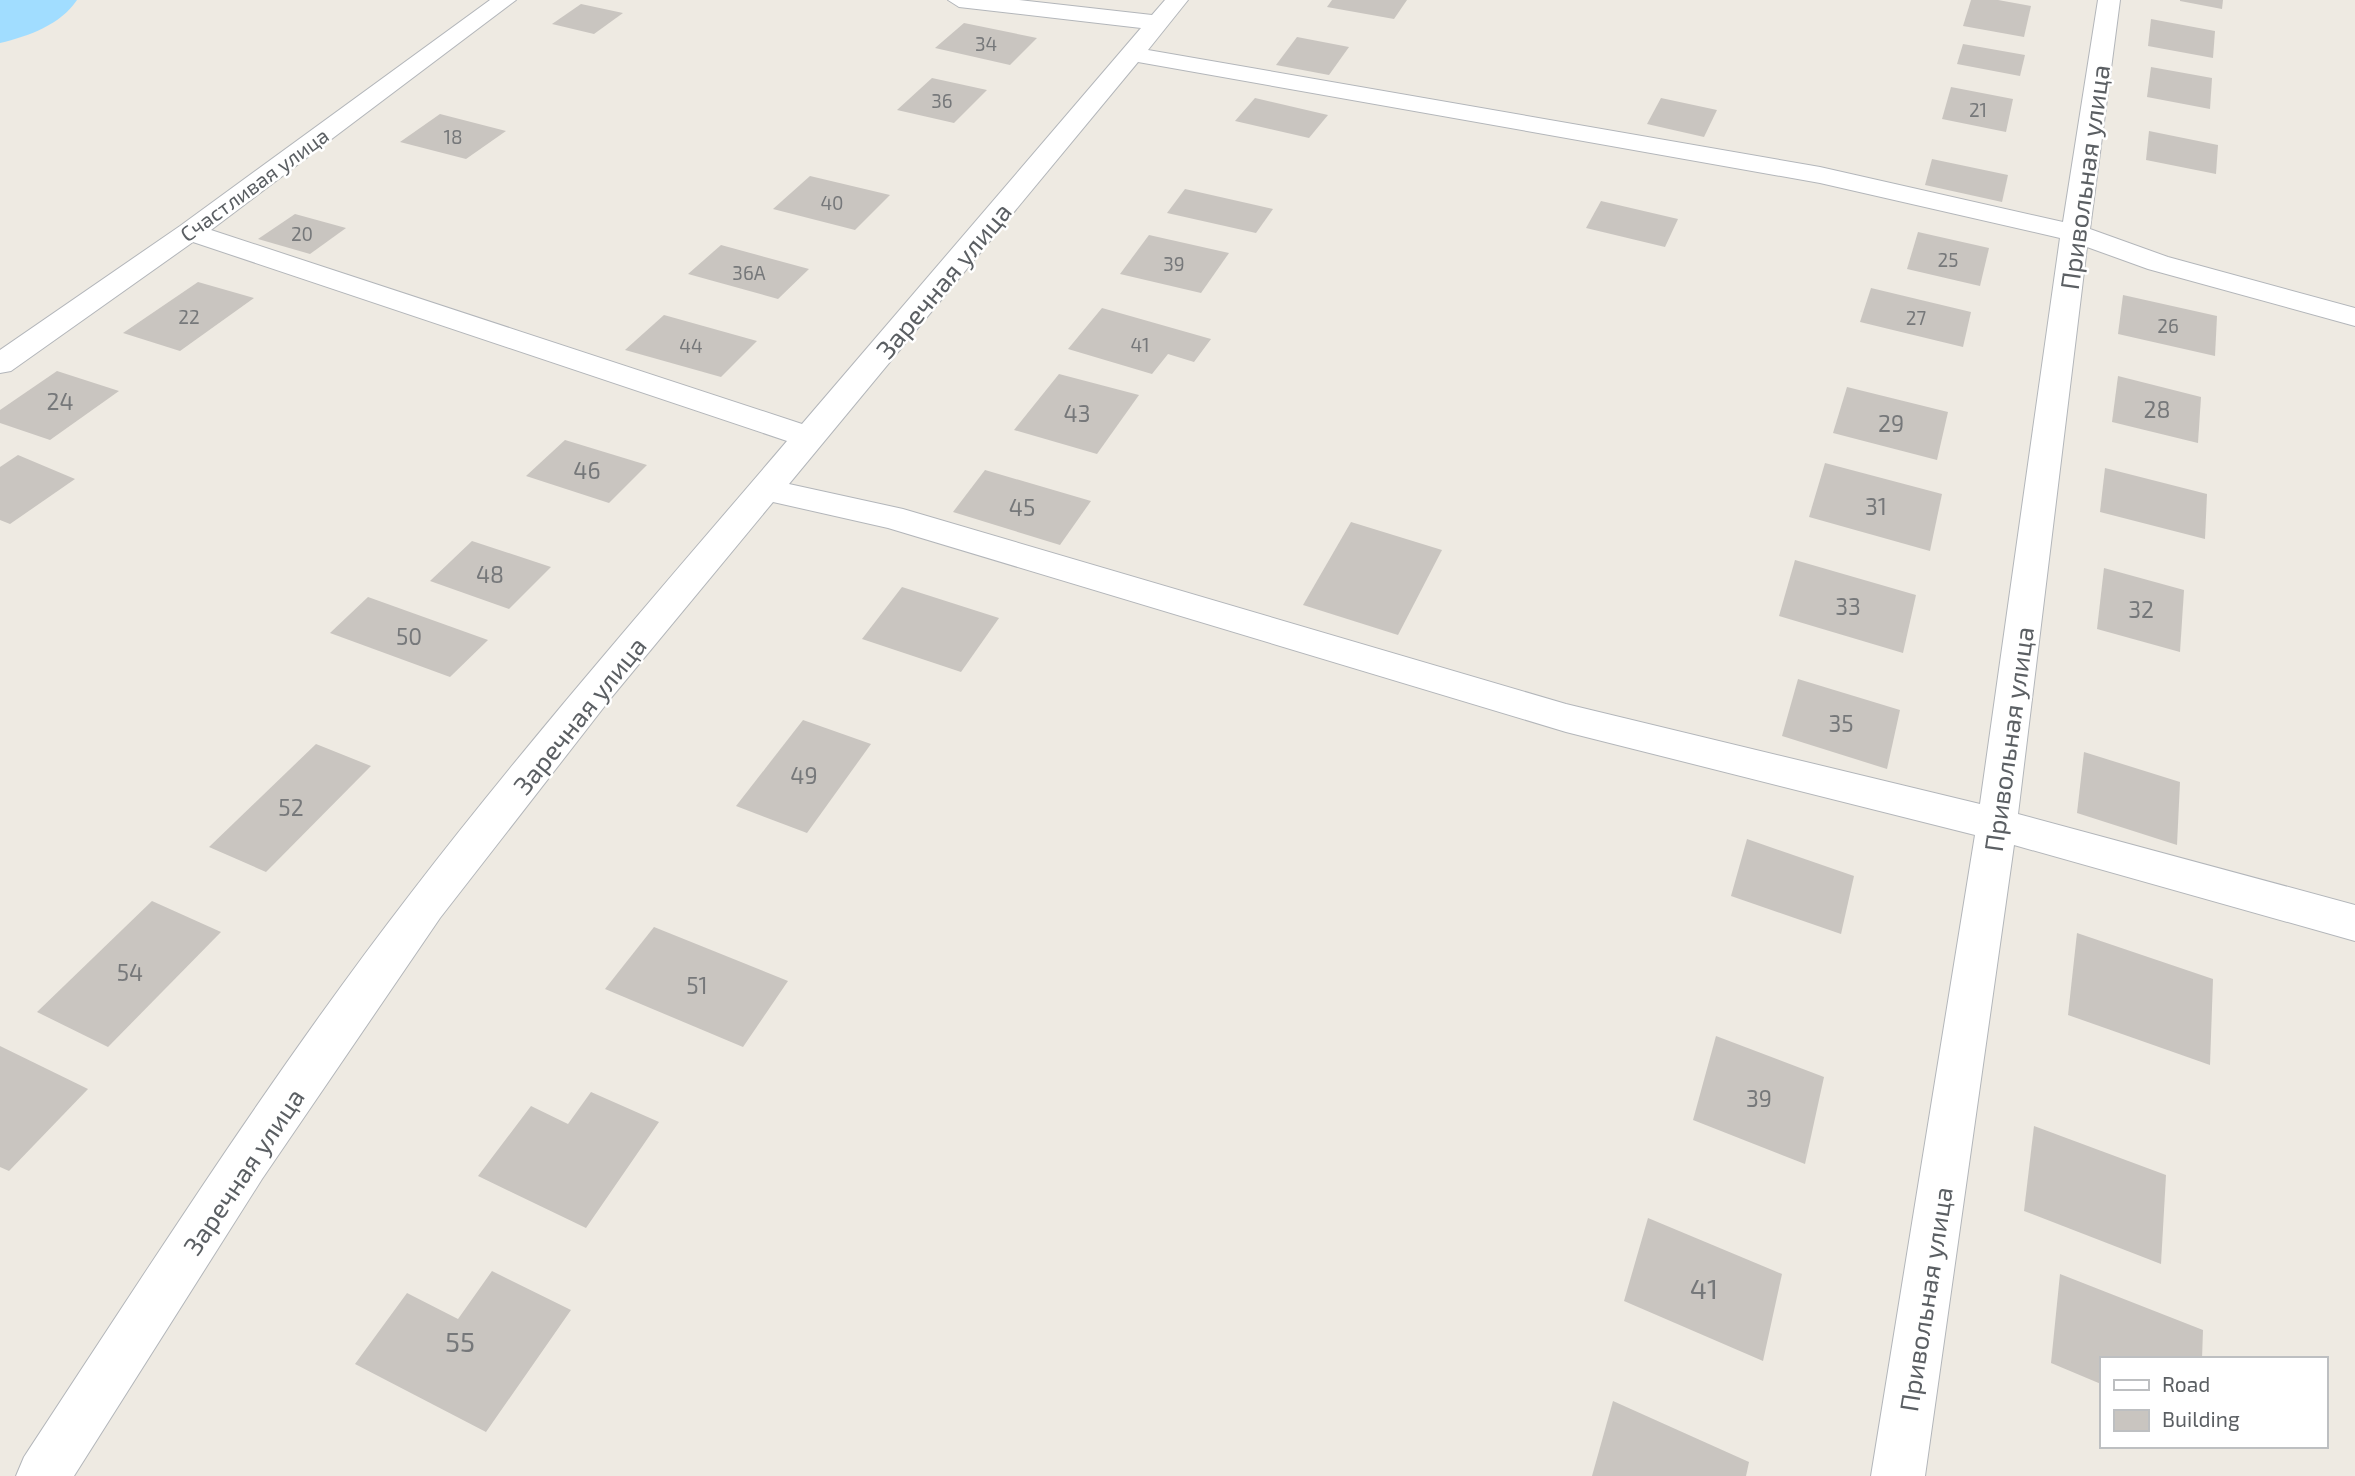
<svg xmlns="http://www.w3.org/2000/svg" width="2355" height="1476" font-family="'Exo 2',sans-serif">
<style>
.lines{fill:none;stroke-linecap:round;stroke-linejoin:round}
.river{fill:#a1ddff;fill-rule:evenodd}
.building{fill:#c9c5c0}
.minor-casing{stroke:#b3b6ba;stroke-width:2}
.minor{fill:#fff;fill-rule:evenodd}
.labels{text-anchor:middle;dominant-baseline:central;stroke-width:5;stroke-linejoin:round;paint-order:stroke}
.far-number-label{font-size:19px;fill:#76787a}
.far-street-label{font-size:21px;fill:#5b5f63;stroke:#fff}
.number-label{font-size:23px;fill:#76787a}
.street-label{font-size:26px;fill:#5b5f63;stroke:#fff}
.near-number-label{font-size:28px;fill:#76787a}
</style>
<rect width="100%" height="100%" fill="#eeeae2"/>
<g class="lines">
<!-- river -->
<path class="river" d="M0,0H77C60,25 29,36 0,43Z"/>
</g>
<!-- building -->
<g class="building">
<path d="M1332,0H1407L1394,19L1327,7Z"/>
<path d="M1971,0H1998L2031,6L2024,37L1963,26Z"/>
<path d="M2180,0H2223L2222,9L2180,1Z"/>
<path d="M581,4L623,13L594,34L552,24Z"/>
<path d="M2151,19L2215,31L2213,58L2148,46Z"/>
<path d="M964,23L1037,38L1010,65L935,48Z"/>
<path d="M1297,37L1349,47L1329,75L1276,65Z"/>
<path d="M1963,44L2025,55L2020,76L1957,64Z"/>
<path d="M2151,67L2212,78L2210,109L2147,97Z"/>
<path d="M932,78L987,90L954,123L897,110Z"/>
<path d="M1951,87L2013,99L2006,132L1942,119Z"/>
<path d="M1255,98L1328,115L1309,138L1235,121Z"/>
<path d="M1661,98L1717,110L1704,137L1647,124Z"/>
<path d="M440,114L506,131L466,159L400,142Z"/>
<path d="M2149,131L2218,145L2216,174L2146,160Z"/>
<path d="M1932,159L2008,175L2002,202L1925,185Z"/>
<path d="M810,176L890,195L855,230L773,209Z"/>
<path d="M1185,189L1273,209L1256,233L1167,213Z"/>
<path d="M1601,201L1678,219L1665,247L1586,228Z"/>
<path d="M295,214L346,228L310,254L258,239Z"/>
<path d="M1918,232L1989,248L1980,286L1907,269Z"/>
<path d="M1149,235L1229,253L1201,293L1120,274Z"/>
<path d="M721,245L809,269L778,299L688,274Z"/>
<path d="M198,282L254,298L180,351L123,333Z"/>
<path d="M1871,288L1971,312L1963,347L1860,322Z"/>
<path d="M2123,295L2217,316L2215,356L2118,334Z"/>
<path d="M1102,308L1211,339L1194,362L1168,354L1152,374L1068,349Z"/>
<path d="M664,315L757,341L721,377L625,350Z"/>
<path d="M57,371L119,391L50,440L0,423V410Z"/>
<path d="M1059,374L1139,395L1097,454L1014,430Z"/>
<path d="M2118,376L2201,397L2198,443L2112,422Z"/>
<path d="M1847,387L1948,412L1937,460L1833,433Z"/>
<path d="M565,440L647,465L609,503L526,476Z"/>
<path d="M18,455L75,479L10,524L0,520V467Z"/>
<path d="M1825,463L1942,494L1930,551L1809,517Z"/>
<path d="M2105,468L2207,494L2205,539L2100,512Z"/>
<path d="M985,470L1091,501L1060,545L953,512Z"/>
<path d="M1351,522L1442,550L1398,635L1303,605Z"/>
<path d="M472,541L551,567L509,609L430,581Z"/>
<path d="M1795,560L1916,595L1903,653L1779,616Z"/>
<path d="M2104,568L2184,590L2180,652L2097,629Z"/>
<path d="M902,587L999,618L961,672L862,639Z"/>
<path d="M368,597L488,640L450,677L330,633Z"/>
<path d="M1798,679L1900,710L1887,769L1782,736Z"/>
<path d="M803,720L871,744L807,833L736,806Z"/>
<path d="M316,744L371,766L266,872L209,847Z"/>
<path d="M2084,752L2180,782L2177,845L2077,813Z"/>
<path d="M1747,839L1854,876L1841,934L1731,896Z"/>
<path d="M152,901L221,932L108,1047L37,1012Z"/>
<path d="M654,927L788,981L743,1047L605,989Z"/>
<path d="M2077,933L2213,979L2210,1065L2068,1015Z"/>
<path d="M1716,1036L1824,1077L1805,1164L1693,1120Z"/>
<path d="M0,1046L88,1089L9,1171L0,1167Z"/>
<path d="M591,1092L659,1122L586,1228L478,1176L531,1106L568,1124Z"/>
<path d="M2034,1126L2166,1175L2161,1264L2024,1211Z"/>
<path d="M1648,1218L1782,1274L1763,1361L1624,1301Z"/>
<path d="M492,1271L571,1310L486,1432L355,1364L407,1293L458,1319Z"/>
<path d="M2060,1274L2203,1330L2202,1359H2101V1384L2051,1363Z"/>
<path d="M1613,1401L1749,1462L1746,1476H1592Z"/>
</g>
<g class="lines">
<defs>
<path id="minor" d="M490,0H516L211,230L802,424L1141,28L959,7L948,0H1019L1152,15L1165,0H1188L1148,50L1820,167L2063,222L2098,0H2120L2090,229L2168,257L2355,308V326L2148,269L2087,247L2018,814L2355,905V941L2014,845L1925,1476H1871L1975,835L1566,732L888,528L773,502L611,698L440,918L262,1179L74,1476H16L24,1457C149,1267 272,1073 411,893C530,738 660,590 787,441L193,242L11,371L0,373V350L180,226ZM1138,62L1820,183L2060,238L1980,804L1566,704L903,509L789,484Z"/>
</defs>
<!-- minor casing -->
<use href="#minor" class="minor-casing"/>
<!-- minor -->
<use href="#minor" class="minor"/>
</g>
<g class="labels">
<!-- far-number labels -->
<g class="far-number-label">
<text x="986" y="43">34</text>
<text x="942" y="100">36</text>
<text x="1978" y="109">21</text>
<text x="453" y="136">18</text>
<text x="832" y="202">40</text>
<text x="302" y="233">20</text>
<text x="1948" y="259">25</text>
<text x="1174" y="263">39</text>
<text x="749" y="272">36А</text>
<text x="189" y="316">22</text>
<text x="1916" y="317">27</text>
<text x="2168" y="325">26</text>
<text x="1140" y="344">41</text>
<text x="691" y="345">44</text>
</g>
<!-- far-street labels -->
<g class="far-street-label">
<text transform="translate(254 184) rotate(-36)">Счастливая улица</text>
</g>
<!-- number labels -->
<g class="number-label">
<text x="60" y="401">24</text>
<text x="2157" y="409">28</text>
<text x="1077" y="413">43</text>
<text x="1891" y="423">29</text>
<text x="587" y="470">46</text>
<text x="1876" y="506">31</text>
<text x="1022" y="507">45</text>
<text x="490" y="574">48</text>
<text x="1848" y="606">33</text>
<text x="2141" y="609">32</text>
<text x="409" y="636">50</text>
<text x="1841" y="723">35</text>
<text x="804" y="775">49</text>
<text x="291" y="807">52</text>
<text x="130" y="972">54</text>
<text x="697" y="985">51</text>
<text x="1759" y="1098">39</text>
</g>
<!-- street labels -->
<g class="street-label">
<text transform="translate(2084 177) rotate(-82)">Привольная улица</text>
<text transform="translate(943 280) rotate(-50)">Заречная улица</text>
<text transform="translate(579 715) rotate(-51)">Заречная улица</text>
<text transform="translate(2008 739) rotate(-82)">Привольная улица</text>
<text transform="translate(243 1171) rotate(-56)">Заречная улица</text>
<text transform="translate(1925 1299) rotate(-81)">Привольная улица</text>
</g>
<!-- near-number labels -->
<g class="near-number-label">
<text x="1704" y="1288">41</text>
<text x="460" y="1341">55</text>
</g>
</g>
<!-- legend -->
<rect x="2100" y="1357" width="228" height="91" fill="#ffffff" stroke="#bdbfc1" stroke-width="2"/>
<rect x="2114" y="1380" width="35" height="10" fill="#ffffff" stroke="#bdbfc1" stroke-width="2"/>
<text x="2162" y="1392" font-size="21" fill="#5b5f63">Road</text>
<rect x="2114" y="1410" width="35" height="21" fill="#c9c5c0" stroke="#bdbfc1" stroke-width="2"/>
<text x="2162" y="1427" font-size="21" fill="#5b5f63">Building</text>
</svg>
